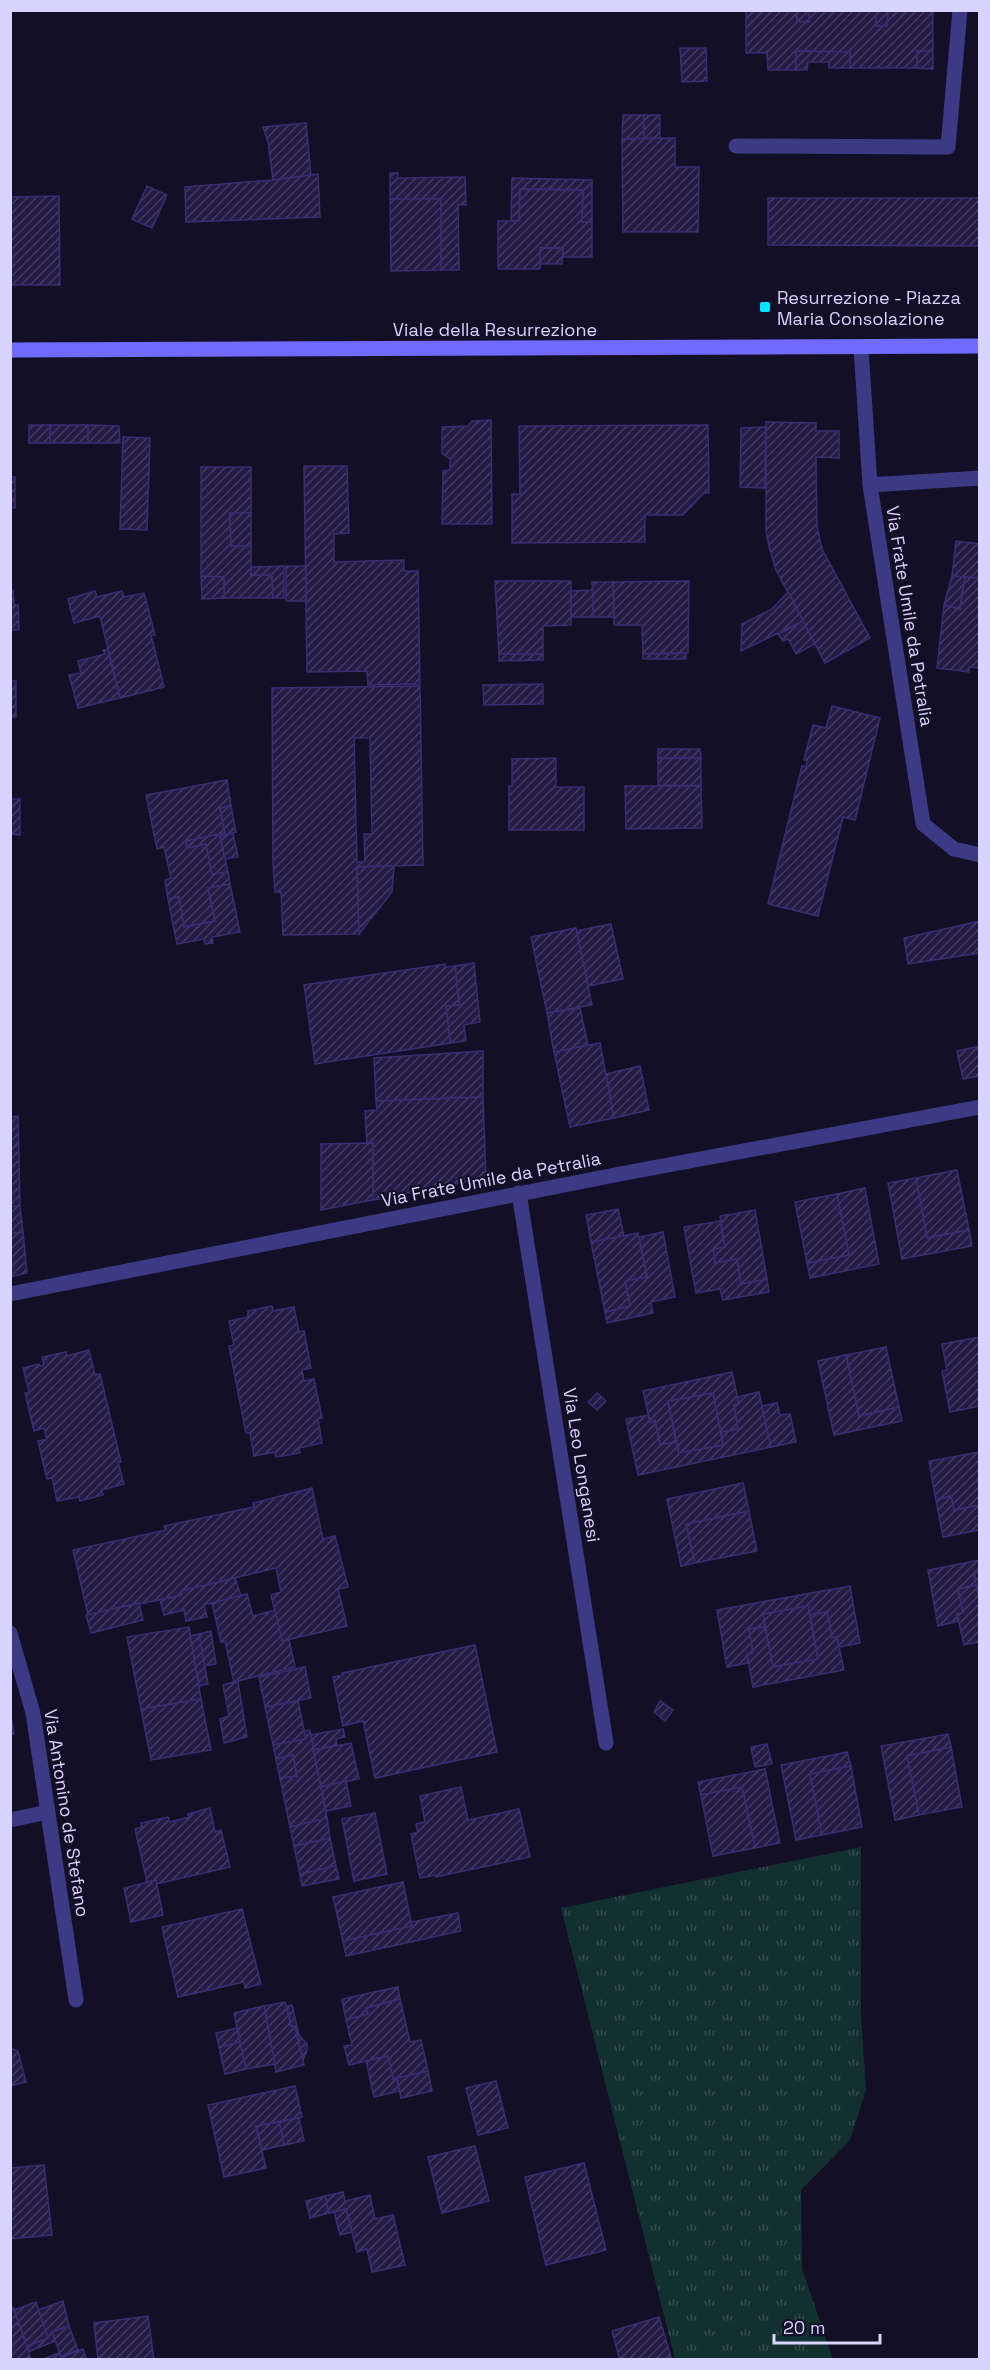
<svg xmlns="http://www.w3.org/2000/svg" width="990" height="2370" font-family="'Space Grotesk',sans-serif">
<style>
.grass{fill:url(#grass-tufts)}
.building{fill:url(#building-hatch);stroke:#3b2d73;stroke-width:1.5;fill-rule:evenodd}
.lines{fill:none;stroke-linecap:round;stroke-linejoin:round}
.street{stroke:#3d3a85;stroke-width:15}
.secondary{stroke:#6f6bff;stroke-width:15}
.poi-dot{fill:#00e5ff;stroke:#130f26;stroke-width:2}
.labels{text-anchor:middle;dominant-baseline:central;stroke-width:4.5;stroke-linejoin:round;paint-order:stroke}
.poi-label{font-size:18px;fill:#d9d4ff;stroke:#130f26;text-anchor:start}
.street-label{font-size:18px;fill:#d9d4ff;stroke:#130f26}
</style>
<defs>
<pattern id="grass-tufts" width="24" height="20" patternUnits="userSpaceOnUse" patternTransform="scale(1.5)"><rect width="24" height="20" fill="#12302f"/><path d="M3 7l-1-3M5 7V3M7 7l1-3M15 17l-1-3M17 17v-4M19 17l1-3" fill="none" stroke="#344d4e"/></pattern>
<pattern id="building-hatch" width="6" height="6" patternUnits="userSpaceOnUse" patternTransform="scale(1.5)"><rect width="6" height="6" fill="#241b47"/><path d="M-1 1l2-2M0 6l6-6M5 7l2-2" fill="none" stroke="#433b63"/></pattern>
</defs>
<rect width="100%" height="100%" fill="#130f26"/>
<!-- grass -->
<path class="grass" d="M861,1847V2015L866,2090L850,2140L801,2190L802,2269L833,2359H675L561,1908Z"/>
<!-- building -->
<g class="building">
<path d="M746,10H797V21L809,22V10H876V26H887L888,10H933V51H917V68H850V52L796,51V70H768L767,53H746Z"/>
<path d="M797,10H809V22L797,21Z"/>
<path d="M876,10H888L887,26H876Z"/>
<path d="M680,48H706L707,81L682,82Z"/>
<path d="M796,51L850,52V68H829V62H808L807,70H796Z"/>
<path d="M917,51H933V69L917,68Z"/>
<path d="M623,115H644V139H622Z"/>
<rect x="644" y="115" width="16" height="24"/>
<path d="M306,123L311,175L273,180L268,142L263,127Z"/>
<path d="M675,138V167H699L698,232H623L622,139Z"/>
<path d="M390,173H398V178L465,177L466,205H458L459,270H441V199H390Z"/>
<path d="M318,174L320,217L186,222L185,187L273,180Z"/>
<path d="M512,178L592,180V222H582L583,190L520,189L519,221H511Z"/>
<path d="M147,186L167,195L152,228L132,219Z"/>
<path d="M520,189L583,190L582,222H592V257H563V248H540V269H498V221H519Z"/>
<path d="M59,196L60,285H10V197Z"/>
<path d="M768,198H979V246L768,245Z"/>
<path d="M390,199H441V270L391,271Z"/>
<path d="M540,248H563L562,264H540Z"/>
<path d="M491,420L492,524H442L443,471L450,470V459L442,453V427L468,426L472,421Z"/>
<path d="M766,422L816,423V431H839V458L816,457L817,527L822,549L870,638L825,663L776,570L769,547L766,530Z"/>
<rect x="29" y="425" width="21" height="18"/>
<rect x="50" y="425" width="38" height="18"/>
<path d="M88,425L119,426L120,443H88Z"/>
<path d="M708,425L709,493H704L683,515H645V542L512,543V494H520L519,426Z"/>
<path d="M766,427L765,488L740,487L741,428Z"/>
<path d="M123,437L150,438L147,530L120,529Z"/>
<path d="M304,466H347L349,533L334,534V562L404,560V571H418L420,684L368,685L367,671L307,672Z"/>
<path d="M201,467H251V513H230L231,546H251V575H272L273,598H224V577L201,576Z"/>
<rect x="10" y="477" width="5" height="31"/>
<path d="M230,513H251V546H231Z"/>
<path d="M956,541L980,544V578L952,576Z"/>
<path d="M284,566V598H273L272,575H251V567Z"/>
<rect x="286" y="566" width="20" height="35"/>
<path d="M201,576L224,577V598L202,599Z"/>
<path d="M952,576L965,577L960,609L944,605Z"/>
<path d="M965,577L980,578V668L969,667V672L937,668L944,605L960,609Z"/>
<path d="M495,581H571V625L543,626V654H499Z"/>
<path d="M689,581L688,653L643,654L642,625H614L613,582Z"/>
<path d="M592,582H613L614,617H593Z"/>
<path d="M10,590H13L14,605H18L19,630H10Z"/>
<path d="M593,590V617H571V591Z"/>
<path d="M95,591L97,597L122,591L124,597L144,593L155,635H151L164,687L120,698L100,616L74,623L68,599Z"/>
<path d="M788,592L803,621L741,651L742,624L772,609Z"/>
<path d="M803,621L815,644L796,654L788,639L783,641L778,634Z"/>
<path d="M108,649L120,698L78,708L69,675L81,673L78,661L105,654L103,650Z"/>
<path d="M686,653V659H643V654Z"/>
<path d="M499,654H543V660L499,661Z"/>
<path d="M10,656L11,681H16V717H10Z"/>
<path d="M543,684V704L484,705L483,685Z"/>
<path d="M420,686L423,865L357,867L359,934L283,935L281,892H275L273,863L272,688ZM354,738H370L372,834H364L365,862H357Z"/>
<path d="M832,706L880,718L855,820L843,817L818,916L768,904L802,766L806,767L807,760H804L813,725L826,728Z"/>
<path d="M658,749H700L701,758H658Z"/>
<path d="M556,758V787H584V830H509V786H512V759Z"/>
<path d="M658,758H701V786L658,785Z"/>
<path d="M227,780L231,806L220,808L225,833L186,841L187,848L206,844L212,874L228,872L230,884L208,888L215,921L184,927L179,897L168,899L165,880L171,878L164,847L157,849L146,795Z"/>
<path d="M625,786H701L702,828L626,829Z"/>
<path d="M10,799H20V835L10,834Z"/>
<path d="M231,806L236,832L220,836L228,872L212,874L206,844L187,848L186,841L225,833L220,808Z"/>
<path d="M233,833L238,857L225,859L220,836Z"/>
<path d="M394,866L392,892L359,934L357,867Z"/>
<path d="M230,884L240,932L212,937L213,943L205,944L204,939L177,944L168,899L179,897L184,927L215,921L208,888Z"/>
<path d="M980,921V953L908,964L904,938Z"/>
<path d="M611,924L623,979L588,986L576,931Z"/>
<path d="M576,928L592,1005L547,1013L531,937Z"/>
<path d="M474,963L480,1022L464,1025L466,1041L450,1043L446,1006L459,1005L455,966Z"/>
<path d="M445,964V967L455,966L459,1005L446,1006L450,1043L315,1064L304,985Z"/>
<path d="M580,1008L588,1045L554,1052L547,1013Z"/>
<path d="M600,1043L614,1118L570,1127L554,1052Z"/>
<path d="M980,1046V1076L963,1079L957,1051Z"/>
<path d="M483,1051V1097L376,1101L374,1058Z"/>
<path d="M640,1066L649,1110L614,1118L606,1074Z"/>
<path d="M483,1097L486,1178L373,1200V1143H367L365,1111L377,1110L376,1101Z"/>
<path d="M18,1116L20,1206L10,1207V1117Z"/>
<path d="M373,1143V1200L321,1210V1144Z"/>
<path d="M957,1170L969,1230L927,1238L916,1178Z"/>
<path d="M916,1178L927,1238L969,1230L972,1246L902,1259L888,1183Z"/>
<path d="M865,1188L879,1264L810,1278L807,1263L849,1255L837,1194Z"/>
<path d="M837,1194L849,1255L807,1263L795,1202Z"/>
<path d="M20,1206L23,1232L10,1234V1207Z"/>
<path d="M618,1209L624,1236L591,1242L586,1215Z"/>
<path d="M755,1210L767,1279L741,1284L737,1259L715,1263L713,1249L725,1247L720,1216Z"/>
<path d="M720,1221L725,1247L713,1249L715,1263L737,1259L741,1284L767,1279L769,1292L723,1300L720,1289L696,1293L684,1227Z"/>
<path d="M23,1232L27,1273L10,1277V1234Z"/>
<path d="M663,1232L675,1297L651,1302L653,1313L607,1323L605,1312L630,1306L625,1281L647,1277L639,1237Z"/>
<path d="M638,1233L647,1277L625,1281L630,1306L605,1312L591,1242Z"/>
<path d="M272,1306L273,1311L294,1307L299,1332L304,1331L311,1368L302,1370L304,1381L314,1379L322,1418L318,1419L322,1443L299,1448L300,1453L276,1457L275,1452L254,1456L250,1433H246L229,1346L234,1345L229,1321L248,1317V1311Z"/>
<path d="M980,1337V1406L950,1412L942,1371L947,1370L942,1344Z"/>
<path d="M886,1347L899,1407L859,1416L846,1355Z"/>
<path d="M89,1350L95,1375L100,1374L121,1462H118L124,1484L102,1490L103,1495L80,1501L79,1497L57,1501L52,1478L47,1479L38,1441L47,1439L44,1428L34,1431L25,1393L29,1392L23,1368L39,1364L40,1366L44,1365L42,1357L66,1352L67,1356Z"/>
<path d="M846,1355L859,1416L899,1407L902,1421L834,1435L818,1361Z"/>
<path d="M732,1372L739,1404L734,1405L738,1429L721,1432L713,1393L668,1401L676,1442L660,1445L655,1421L650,1422L643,1391Z"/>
<path d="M759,1392L771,1447L638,1475L626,1419L648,1415L650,1422L655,1421L660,1445L676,1442L679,1453L723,1445L721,1432L738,1429L734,1405L739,1404L737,1397Z"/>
<path d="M597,1393L606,1401L597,1410L588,1402Z"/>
<path d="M713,1393L723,1445L679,1453L668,1401Z"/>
<path d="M777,1403L780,1415L790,1414L796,1442L771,1447L762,1406Z"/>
<path d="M980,1452V1505L954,1510L951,1496L936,1500L929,1461Z"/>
<path d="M743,1483L749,1511L686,1524L695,1563L681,1566L667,1499Z"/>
<path d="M312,1488L323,1539L335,1536L348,1587L338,1589L347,1626L282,1641L271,1595L281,1592L276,1568L181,1591L182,1595L88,1615L73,1550L166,1530L164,1526L254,1507L253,1503Z"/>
<path d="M951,1496L954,1510L980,1505V1530L943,1537L936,1500Z"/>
<path d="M749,1511L757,1551L695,1563L686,1524Z"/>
<path d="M980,1560V1572L974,1573L976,1585L958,1589L963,1613L957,1614L959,1621L938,1626L928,1570Z"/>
<path d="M980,1572V1604L974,1573Z"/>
<path d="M235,1578L241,1596L204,1605L207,1617L186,1621L184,1610L164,1615L160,1600L182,1595L181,1591Z"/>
<path d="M976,1585L980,1604V1642L964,1645L957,1614L963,1613L958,1589Z"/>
<path d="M850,1586L860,1643L839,1647L837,1637L832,1638L827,1612L810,1615L808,1606L763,1614L765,1627L749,1629L753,1653L747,1654L748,1663L727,1667L717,1610Z"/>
<path d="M247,1594L253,1616L275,1610L282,1641L289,1640L295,1667L234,1682L225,1641L221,1642L212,1603Z"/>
<path d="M139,1603L143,1620L91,1633L86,1615Z"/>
<path d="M808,1606L818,1659L773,1667L763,1614Z"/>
<path d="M827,1612L832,1638L837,1637L844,1670L753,1687L747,1654L753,1653L749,1629L765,1627L773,1667L818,1659L810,1615Z"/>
<path d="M189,1627L201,1699L141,1709L127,1637Z"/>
<path d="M211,1631L216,1664L204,1666L199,1634Z"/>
<path d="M199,1634L208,1684L199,1686L190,1636Z"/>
<path d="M475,1645L497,1752L375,1778L363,1721L343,1726L333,1677L343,1675L342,1673Z"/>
<path d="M305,1667L311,1698L265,1707L259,1677Z"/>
<path d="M234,1682H238L247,1737L224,1743L220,1719L229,1716L223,1685Z"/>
<path d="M201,1699L211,1750L151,1760L141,1709Z"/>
<path d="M298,1701L306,1739L273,1745L265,1707Z"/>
<path d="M660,1701L673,1710L665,1721L654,1712Z"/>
<path d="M10,1712L14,1734L10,1735Z"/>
<path d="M343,1729L345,1737L336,1739L337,1745L313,1750L310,1735Z"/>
<path d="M310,1730L327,1818L290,1827L280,1778L297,1776L293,1755L276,1759L273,1745L306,1739L304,1731Z"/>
<path d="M948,1734L951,1747L907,1756L919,1815L895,1820L881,1746Z"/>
<path d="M351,1743L359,1779L321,1787L313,1750Z"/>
<path d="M767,1744L772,1764L755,1767L751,1747Z"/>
<path d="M951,1747L962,1807L919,1815L907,1756Z"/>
<path d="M847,1752L851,1766L810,1774L822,1835L796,1840L781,1765Z"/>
<path d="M293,1755L297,1776L280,1778L276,1759Z"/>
<path d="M851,1766L862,1827L822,1835L810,1774Z"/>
<path d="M765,1769L780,1843L755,1848L742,1787L701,1795L698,1782Z"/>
<path d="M346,1781L351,1806L326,1811L321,1787Z"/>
<path d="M461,1787L468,1820L519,1809L530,1857L436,1877L435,1875L420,1878L411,1834L418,1832L416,1824L425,1822L420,1796Z"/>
<path d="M742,1787L755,1848L713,1856L701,1795Z"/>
<path d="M210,1808L215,1832L221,1830L230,1867L156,1884V1880L147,1882L135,1829L142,1827L141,1823L168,1817L170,1822L189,1817L188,1814Z"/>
<path d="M375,1813L387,1874L354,1881L342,1819Z"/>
<path d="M327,1818L330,1838L294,1846L290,1827Z"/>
<path d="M330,1838L336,1866L300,1874L294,1846Z"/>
<path d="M336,1866L339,1879L302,1886L300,1874Z"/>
<path d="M156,1880L163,1915L131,1922L124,1888Z"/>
<path d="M403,1882L412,1926L343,1941L333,1897Z"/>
<path d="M242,1909L261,1984L245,1988L244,1982L178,1997L162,1927Z"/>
<path d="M458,1913L461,1931L346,1956L343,1941L412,1926L411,1922Z"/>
<path d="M398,1987L400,1999L366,2008L368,2014L346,2020L342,1999Z"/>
<path d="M400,1999L410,2042L421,2040L428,2071L393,2079L388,2056L349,2065L344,2046L352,2045L346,2020L368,2014L366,2008Z"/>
<path d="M285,2002L291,2026H295L304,2065L276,2072L264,2006Z"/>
<path d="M292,2005L299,2035L307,2044V2050L303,2060L295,2026H291L287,2006Z"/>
<path d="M264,2006L275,2064L246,2069L234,2013Z"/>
<path d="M237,2028L240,2042L219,2047L216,2033Z"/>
<path d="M240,2042L246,2069L225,2074L219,2047Z"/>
<path d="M10,2048L18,2051L26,2082L10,2086Z"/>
<path d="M388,2056L393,2079L397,2078L399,2091L374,2097L366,2061Z"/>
<path d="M428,2071L432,2091L401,2098L397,2078Z"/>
<path d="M496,2081L508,2128L478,2135L466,2088Z"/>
<path d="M295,2086L302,2117L256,2126L266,2168L224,2177L208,2105Z"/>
<path d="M299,2118L304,2141L284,2145L279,2122Z"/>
<path d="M279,2122L284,2145L262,2150L256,2126Z"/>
<path d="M475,2146L489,2201L442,2213L428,2157Z"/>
<path d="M584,2163L606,2250L546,2265L525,2177Z"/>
<path d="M44,2165L52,2235L10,2239V2168Z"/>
<path d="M343,2192L345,2201L370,2195L375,2219L393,2215L405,2265L372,2272L367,2249L357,2252L346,2209L329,2213L325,2196Z"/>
<path d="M325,2196L329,2213L310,2218L306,2201Z"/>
<path d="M346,2209L352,2232L340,2235L334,2212Z"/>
<path d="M63,2301L69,2326L52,2332L55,2341L28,2352L27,2346L48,2338L38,2310Z"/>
<path d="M36,2302L48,2338L27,2346L14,2310Z"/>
<path d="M10,2307H13L19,2324L10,2327Z"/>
<path d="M148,2316L154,2360H98L94,2323Z"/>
<path d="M659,2317L671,2357L661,2360H620L612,2331Z"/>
<path d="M19,2324L27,2346L31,2360H10V2327Z"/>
<path d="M69,2326L78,2350L61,2357L52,2332Z"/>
<path d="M83,2349L87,2360H41L59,2353L61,2357Z"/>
</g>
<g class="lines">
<!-- street -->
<g class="street">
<path d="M736,146L948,147L960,10"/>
<path d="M861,348L870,485L923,824L954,849L980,855"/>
<path d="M870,485L980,478"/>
<path d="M519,1193L606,1743"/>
<path d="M10,1294L625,1173L980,1107"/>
<path d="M10,1633L33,1713L76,2000"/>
<path d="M10,1820L48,1812"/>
</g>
<!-- secondary -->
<path class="secondary" d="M10,350L980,346"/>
</g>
<!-- markers -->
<rect class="poi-dot" x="759" y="301" width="12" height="12" rx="3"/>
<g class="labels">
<!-- poi labels -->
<g class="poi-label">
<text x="777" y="297">Resurrezione - Piazza<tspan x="777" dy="21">Maria Consolazione</tspan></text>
</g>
<!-- street labels -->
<g class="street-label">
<text x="495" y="329">Viale della Resurrezione</text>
<text transform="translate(910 616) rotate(81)">Via Frate Umile da Petralia</text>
<text transform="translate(491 1179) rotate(-11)">Via Frate Umile da Petralia</text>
<text transform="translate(582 1465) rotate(81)">Via Leo Longanesi</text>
<text transform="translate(67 1813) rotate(81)">Via Antonino de Stefano</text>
</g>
</g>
<!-- border -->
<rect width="990" height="2370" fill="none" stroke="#d9d4ff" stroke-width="24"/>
<!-- scale -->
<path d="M774 2334v9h106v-9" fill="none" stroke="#d9d4ff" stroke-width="3"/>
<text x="783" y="2334" font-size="18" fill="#d9d4ff" stroke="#130f26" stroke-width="4.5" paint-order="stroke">20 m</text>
</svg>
